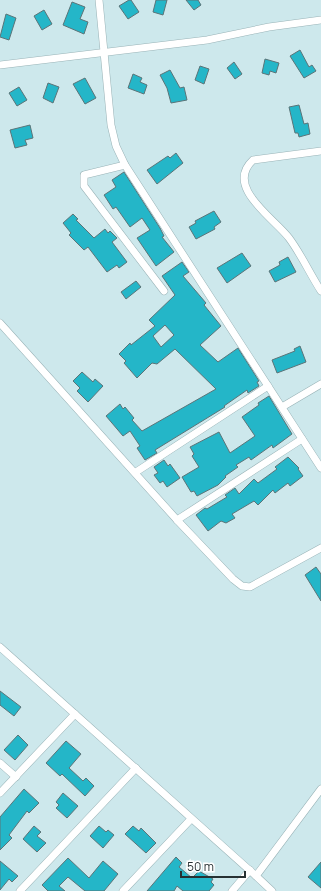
<svg xmlns="http://www.w3.org/2000/svg" width="321" height="891" font-family="Manrope,sans-serif">
<style>
.building{fill:#24b6c8;stroke:#5b7478;fill-rule:evenodd}
.lines{fill:none;stroke-linecap:round;stroke-linejoin:round}
.street-casing{stroke:#99b3b7;stroke-width:8}
.street{stroke:#fff;stroke-width:7}
</style>
<rect width="100%" height="100%" fill="#cde8ec"/>
<!-- building -->
<g class="building">
<path d="M129,0H131L139,12L128,19L119,6Z"/>
<path d="M156,0H167L163,15L153,12Z"/>
<path d="M186,0H198L201,5L194,10Z"/>
<path d="M72,2L85,7L80,19L88,22L84,34L63,25Z"/>
<path d="M44,10L52,24L42,30L34,16Z"/>
<path d="M6,14L16,18L9,40L0,37Z"/>
<path d="M300,50L309,67L312,65L316,71L304,78L290,56Z"/>
<path d="M265,59L279,63L276,73L270,71L269,75L262,73Z"/>
<path d="M234,62L242,74L235,79L227,68Z"/>
<path d="M200,66L209,69L204,84L195,80Z"/>
<path d="M170,70L180,88L184,87L187,100L171,103L167,88L160,75Z"/>
<path d="M133,74L142,78L140,82L147,85L144,94L128,88Z"/>
<path d="M85,78L96,98L85,104L73,84Z"/>
<path d="M48,83L59,87L53,103L43,98Z"/>
<path d="M19,87L27,100L17,106L9,93Z"/>
<path d="M299,105L304,124L308,123L310,134L299,137L298,133H295L289,107Z"/>
<path d="M30,125L33,138L25,140L27,145L15,148L10,130Z"/>
<path d="M176,153L183,163L157,184L147,170L168,156L170,158Z"/>
<path d="M124,172L160,228L164,236L162,237L174,252L156,266L137,238L150,230L142,218L130,227L116,207L113,209L104,195L116,187L112,180Z"/>
<path d="M214,211L221,222L214,227L215,229L196,239L189,227L196,223L195,221Z"/>
<path d="M73,214L78,219L76,220L94,238L105,229L108,233L110,231L117,238L112,242L127,262L119,268L117,265L107,272L88,247L84,250L69,235L71,233L63,223Z"/>
<path d="M242,253L251,266L227,283L217,268Z"/>
<path d="M288,257L296,272L275,282L269,271L280,265L279,262Z"/>
<path d="M182,262L189,272L183,276L206,303L204,305L221,326L200,345L218,362L238,348L259,381L257,382L259,386L248,393L247,390L224,406L225,407L155,450L157,453L145,460L137,448L140,446L130,431L123,436L106,416L120,404L123,409L125,407L134,418L132,420L142,431L216,389L175,349L157,364L152,363L137,378L124,363L126,361L119,354L130,343L131,345L155,326L149,320L175,295L162,276ZM165,325L174,335L161,347L153,336Z"/>
<path d="M136,281L141,287L126,299L121,292Z"/>
<path d="M300,346L306,362L277,373L272,360L295,351L294,349Z"/>
<path d="M82,372L93,382L95,379L103,386L88,402L77,391L80,388L73,381Z"/>
<path d="M269,396L292,434L273,448L272,445L251,460L249,457L236,465L238,467L225,476L226,477L218,485L197,496L194,491L191,492L182,477L199,467L192,456L194,454L190,447L219,432L230,453L255,436L242,417L259,405L258,403Z"/>
<path d="M288,457L299,468L298,469L303,476L290,486L288,483L275,493L273,490L258,505L254,501L232,514L235,518L226,523L221,521L208,531L196,515L205,508L207,509L227,497L225,495L235,488L239,494L254,479L258,483L277,469L275,467Z"/>
<path d="M164,460L168,466L170,464L180,478L167,487L163,481L160,483L154,475L158,473L154,467Z"/>
<path d="M316,567L321,574V601L305,575Z"/>
<path d="M0,691L21,707L14,716L0,705Z"/>
<path d="M18,735L28,745L15,760L4,750Z"/>
<path d="M66,741L81,754L69,768L83,781L86,778L94,786L85,796L62,774L60,776L46,763Z"/>
<path d="M24,789L39,803L29,813L27,811L9,835L12,838L0,850V817Z"/>
<path d="M63,793L78,806L67,818L56,808L59,805L56,802Z"/>
<path d="M34,826L41,832L37,836L46,843L37,852L23,839Z"/>
<path d="M99,826L106,832L108,830L114,835L103,848L90,836Z"/>
<path d="M133,826L139,831L141,828L156,843L146,853L125,834Z"/>
<path d="M176,857L182,863L179,867L192,878L199,871L213,879L211,882L214,885L209,891H183L177,886L174,891H147Z"/>
<path d="M68,858L89,878L103,861L118,874L104,891H85L68,877L59,886L65,891H48L42,885Z"/>
<path d="M0,861L18,876L12,882L9,879L0,890Z"/>
<path d="M321,862V888L308,877Z"/>
</g>
<g class="lines">
<defs>
<g id="street">
<path d="M99,0L111,125L116,146L125,165L321,468"/>
<path d="M0,65L207,40L269,27L321,20"/>
<path d="M321,151L253,160C224,187 274,218 289,238C301,254 310,274 321,291"/>
<path d="M125,165L84,175V186L164,291"/>
<path d="M0,323L177,520L233,579L242,586L250,587L321,548"/>
<path d="M282,407L321,384"/>
<path d="M136,472L268,386"/>
<path d="M177,520L302,439"/>
<path d="M0,647L256,876L321,789"/>
<path d="M0,763L16,777"/>
<path d="M0,793L75,714"/>
<path d="M256,876L272,891"/>
<path d="M20,891L136,768"/>
<path d="M123,891L191,819"/>
<path d="M232,891L250,870"/>
</g>
</defs>
<!-- street casing -->
<use href="#street" class="street-casing"/>
<!-- street -->
<use href="#street" class="street"/>
</g>
<!-- scale -->
<path d="M181 871v6h64v-6" fill="none" stroke="#263032" stroke-width="2"/>
<text x="187" y="871" font-size="12" fill="#263032" stroke="#ffffff" stroke-width="3" paint-order="stroke">50 m</text>
</svg>
